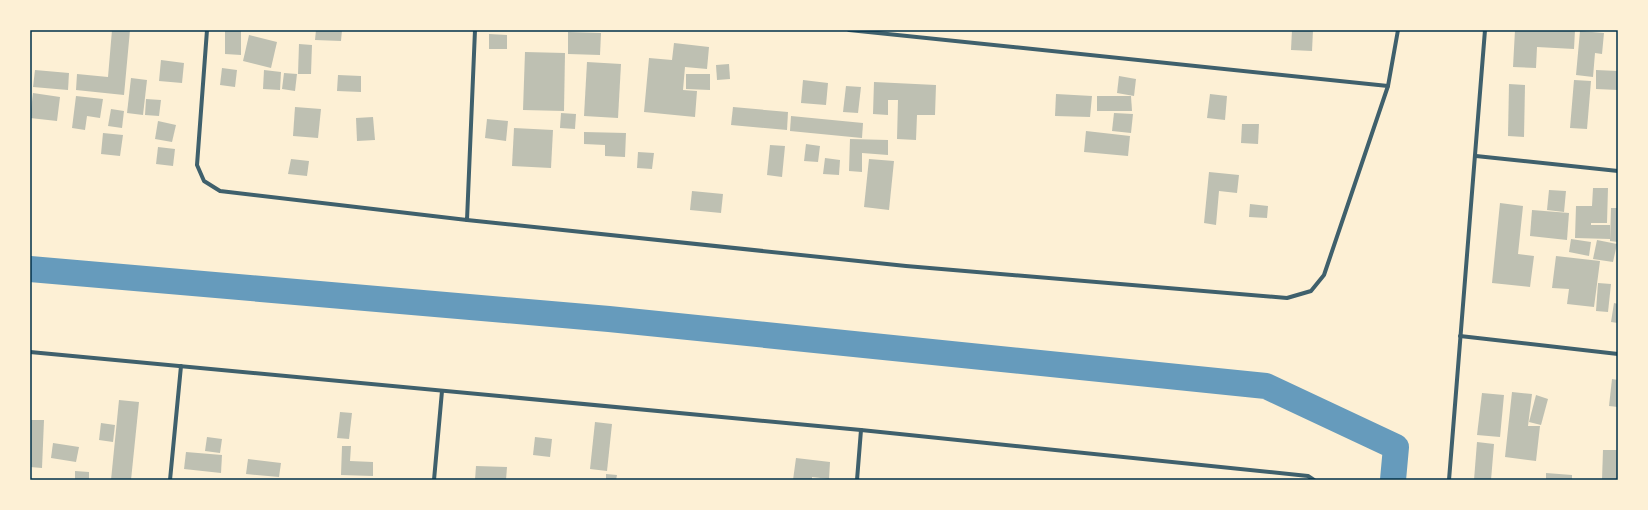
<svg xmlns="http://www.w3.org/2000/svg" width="1648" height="510" font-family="Overpass,sans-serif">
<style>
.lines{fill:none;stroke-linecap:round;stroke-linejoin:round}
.canal{stroke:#669bbc;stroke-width:26}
.building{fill:#bec0b2}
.minor{stroke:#3f606c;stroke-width:4}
.neatline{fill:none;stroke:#003049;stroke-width:1.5}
</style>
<rect width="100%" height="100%" fill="#fdf0d5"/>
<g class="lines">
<!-- canal -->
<path class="canal" d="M30,269L609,319L1266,386L1396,447L1393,480"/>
</g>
<!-- building -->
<g class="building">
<path d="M112,30H130L124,95L76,90L77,74L108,77Z"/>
<path d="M225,30H241V55L225,54Z"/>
<path d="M316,30H342L341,41L315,40Z"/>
<path d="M1292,30H1313L1312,51L1291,50Z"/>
<path d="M1515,30H1575L1574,49L1537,47L1536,68L1513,67Z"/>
<path d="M1580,31L1604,33L1602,54L1595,53L1593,77L1576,75Z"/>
<path d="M568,32L601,33L600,55L568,54Z"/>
<path d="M489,34L507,35V49H489Z"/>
<path d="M249,35L277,42L271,68L243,61Z"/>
<path d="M674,43L709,47L707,69L685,67L683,90L697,91L695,117L644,112L649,58L672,60Z"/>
<path d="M299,44L312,45L311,74H298Z"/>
<path d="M525,52L565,53L564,111L523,110Z"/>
<path d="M161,60L184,63L182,83L159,81Z"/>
<path d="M587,62L621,64L618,118L584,116Z"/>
<path d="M729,64L730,79L717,80L716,65Z"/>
<path d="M222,68L237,70L235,87L220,85Z"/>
<path d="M35,70L69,73L68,90L33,87Z"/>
<path d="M264,70L281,72L280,90L263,89Z"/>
<path d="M1596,70L1618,71V90L1596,89Z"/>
<path d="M284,73L297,74L295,91L282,89Z"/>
<path d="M686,74H710V90L686,89Z"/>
<path d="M338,75L361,76V92L337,91Z"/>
<path d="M1119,76L1136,79L1134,96L1117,93Z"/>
<path d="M131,78L147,80L143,115L127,113Z"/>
<path d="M803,80L828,83L826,105L801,103Z"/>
<path d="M1574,80L1591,81L1587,129L1570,128Z"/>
<path d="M874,82L936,85L935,115H917L916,140L897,139L898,100H888V115L873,114Z"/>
<path d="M1509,84L1525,85L1524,137L1508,136Z"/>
<path d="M846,86L861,87L858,113L843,112Z"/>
<path d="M33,93L60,97L57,121L30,118Z"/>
<path d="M1056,94L1092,96L1090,117L1055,116Z"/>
<path d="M1210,94L1227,96L1225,120L1207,118Z"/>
<path d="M76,96L103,99L100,118L87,116L85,130L72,128Z"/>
<path d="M1097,96H1131L1132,111H1097Z"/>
<path d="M146,99L161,100L159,116L145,115Z"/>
<path d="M295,107L321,109L318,138L293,136Z"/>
<path d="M733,107L788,112L787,130L731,125Z"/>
<path d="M111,109L124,111L122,128L108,126Z"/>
<path d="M561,113L576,114L575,129L560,128Z"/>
<path d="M1114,113L1133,114L1131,133L1112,131Z"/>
<path d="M791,116L863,123L862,138L790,131Z"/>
<path d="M373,117L375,140L357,141L356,118Z"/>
<path d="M487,119L508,121L506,141L485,138Z"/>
<path d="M158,121L176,125L172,142L155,139Z"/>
<path d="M1242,124H1259L1258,144L1241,143Z"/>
<path d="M514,128L553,130L551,168L512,166Z"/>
<path d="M1086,131L1130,136L1128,156L1084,152Z"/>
<path d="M584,132L626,133L625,157L605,156V145L584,144Z"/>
<path d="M103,133L123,135L120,156L101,154Z"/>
<path d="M850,139L888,140V155L862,153V172L849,171Z"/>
<path d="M806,144L820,146L818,162L804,161Z"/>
<path d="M770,145L785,146L782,177L767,175Z"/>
<path d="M158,147L175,149L173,166L156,164Z"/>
<path d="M638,152L654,153L652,169L637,168Z"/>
<path d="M825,158L840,160L839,175L823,174Z"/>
<path d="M291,159L309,161L307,176L288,174Z"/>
<path d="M869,159L894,161L889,210L864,207Z"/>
<path d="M1209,172L1239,175L1237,193L1219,191L1216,225L1204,223Z"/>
<path d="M1593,188H1608L1607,223H1591V225H1610V239L1575,238L1576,206H1592Z"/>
<path d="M1549,190L1566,191L1564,212L1547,210Z"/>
<path d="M692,191L723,194L721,213L690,210Z"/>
<path d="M1500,203L1523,206L1518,254L1534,256L1530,287L1492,283Z"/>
<path d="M1250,204L1268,206L1267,218L1249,217Z"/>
<path d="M1611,208H1618V242L1610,241Z"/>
<path d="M1532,210L1569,213L1567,240L1530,236Z"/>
<path d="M1571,239L1591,242L1589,256L1569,252Z"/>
<path d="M1597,240L1617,244L1613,262L1593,259Z"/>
<path d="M1556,256L1600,261L1594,307L1567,304L1569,289L1552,288Z"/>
<path d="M1598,283L1611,284L1608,312L1596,311Z"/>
<path d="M1614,303L1618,304V323L1611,322Z"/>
<path d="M1612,379L1618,380V407L1609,406Z"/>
<path d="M1512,392L1532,394L1528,426H1540L1536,461L1505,457Z"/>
<path d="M1482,393L1504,395L1500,437L1477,435Z"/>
<path d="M1536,395L1548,399L1541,425L1529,422Z"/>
<path d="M119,400L139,402L131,480H111Z"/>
<path d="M340,412L352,413L349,439L337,438Z"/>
<path d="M30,420H44L42,468L30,467Z"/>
<path d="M595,422L612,424L607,471L590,469Z"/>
<path d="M101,423L115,425L113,442L99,440Z"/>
<path d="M207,437L222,439L220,453L205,451Z"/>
<path d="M535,437L552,439L550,457L533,455Z"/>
<path d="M1477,442L1494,444L1491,480H1474Z"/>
<path d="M53,443L79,447L76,462L51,458Z"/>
<path d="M342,446H351L350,461L373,462V476L341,475Z"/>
<path d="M1603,450H1618V480H1602Z"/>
<path d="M186,452L222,455L221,473L184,469Z"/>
<path d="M796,458L830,462L829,479L812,477V480H793Z"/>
<path d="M248,459L281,463L279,477L246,474Z"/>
<path d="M476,466L507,467L506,480H475Z"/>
<path d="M75,471L89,472V480H75Z"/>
<path d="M1546,473L1572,475V480H1546Z"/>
<path d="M606,474L617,475L616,480H606Z"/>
</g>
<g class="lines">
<!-- minor -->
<g class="minor">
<path d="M207,30L197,165L204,181L220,191L467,220L475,30"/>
<path d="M849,30L1388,86"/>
<path d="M1476,156L1618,171"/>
<path d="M467,220L906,266L1287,298L1311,291L1324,275L1388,86L1398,30"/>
<path d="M1460,336L1618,354"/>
<path d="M30,352L861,430L1308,476L1314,480"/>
<path d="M170,480L181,366"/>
<path d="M434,480L442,391"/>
<path d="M857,480L861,430"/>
<path d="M1449,480L1485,30"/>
</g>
</g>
<!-- border -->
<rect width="1648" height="510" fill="none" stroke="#fdf0d5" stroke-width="62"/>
<rect x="31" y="31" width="1586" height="448" class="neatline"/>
</svg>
